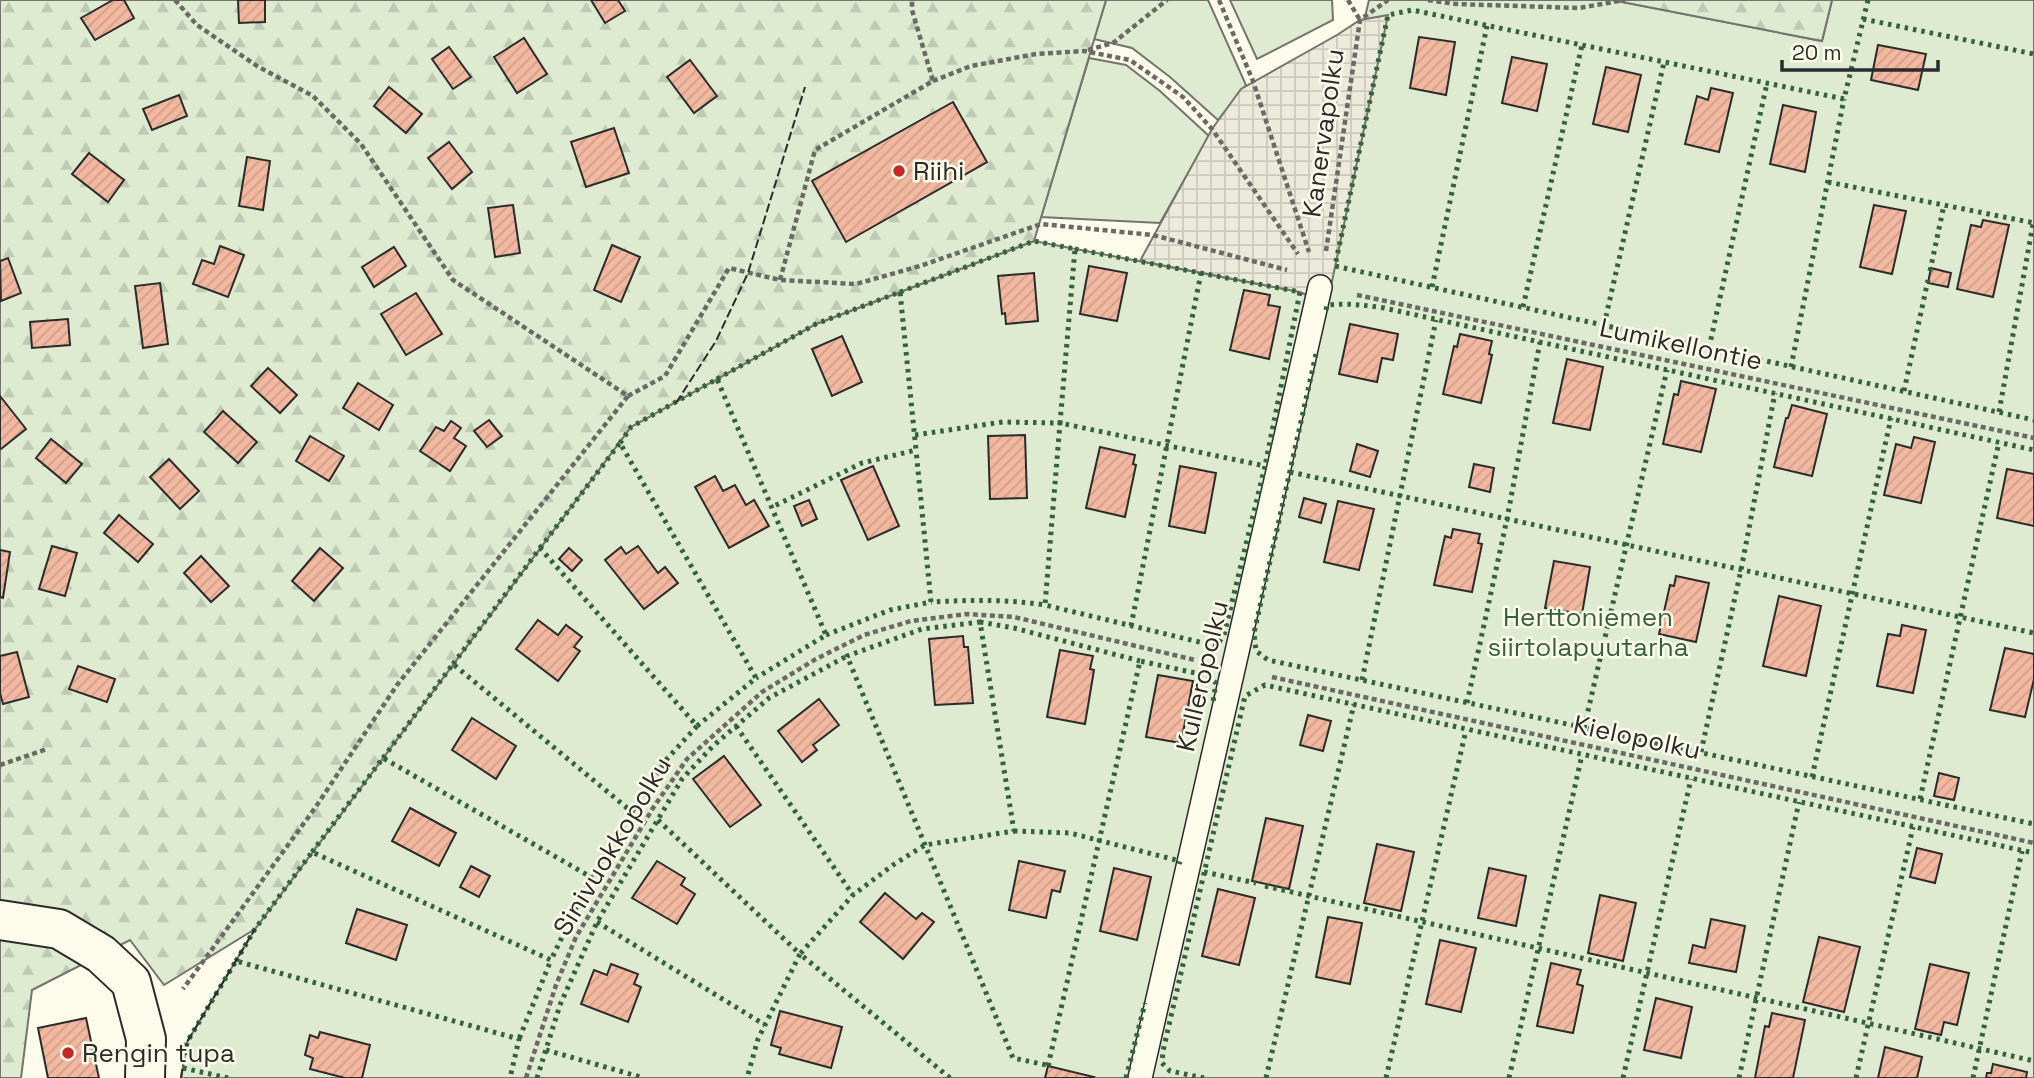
<svg xmlns="http://www.w3.org/2000/svg" width="2034" height="1078" font-family="'Space Grotesk',sans-serif">
<style>
.green{fill:#deebd1;stroke:#74746e;stroke-width:2}
.forest{fill:url(#forest-firs);stroke:#74746e;stroke-width:2}
.plaza{fill:url(#plaza-grid);stroke:#74746e;stroke-width:2}
.building{fill:url(#building-hatch);stroke:#2b2b2b;stroke-width:2}
.lines{fill:none;stroke-linecap:round;stroke-linejoin:round}
.service-casing{stroke:#2b2b2b;stroke-width:26}
.minor-casing{stroke:#2b2b2b;stroke-width:42}
.path{stroke:#6a6964;stroke-width:4.5;stroke-dasharray:5 3.5;stroke-linecap:butt}
.service{stroke:#fdfbea;stroke-width:23}
.minor{stroke:#fdfbea;stroke-width:38}
.hedge{stroke:#34623c;stroke-width:5;stroke-dasharray:3.5 5;stroke-linecap:butt}
.fence{stroke:#2b2b2b;stroke-width:2;stroke-dasharray:9 3.5;stroke-linecap:butt}
.poi-dot{fill:#c62828;stroke:#fdfbea;stroke-width:2.5}
.labels{text-anchor:middle;dominant-baseline:central;stroke-width:5;stroke-linejoin:round;paint-order:stroke}
.street-label{font-size:26px;fill:#2b2b2b;stroke:#fdfbea}
.poi-label{font-size:26px;fill:#2b2b2b;stroke:#fdfbea;text-anchor:start}
.park-label{font-size:26px;fill:#34623c;stroke:#fdfbea}
</style>
<defs>
<pattern id="forest-firs" width="22" height="20" patternUnits="userSpaceOnUse" patternTransform="scale(1.75)"><rect width="22" height="20" fill="#deebd1"/><path d="M5 1l3.5 6h-7zM16 11l3.5 6h-7z" fill="#bfcab4"/></pattern>
<pattern id="plaza-grid" width="8" height="8" patternUnits="userSpaceOnUse" patternTransform="scale(1.75)"><rect width="8" height="8" fill="#eceadb"/><path d="M0 4h8M4 0v8" fill="none" stroke="#cbc9bc"/></pattern>
<pattern id="building-hatch" width="6" height="6" patternUnits="userSpaceOnUse" patternTransform="scale(1.75)"><rect width="6" height="6" fill="#f2b8a0"/><path d="M-1 1l2-2M0 6l6-6M5 7l2-2" fill="none" stroke="#d09e8a"/></pattern>
</defs>
<rect width="100%" height="100%" fill="#fdfbea"/>
<!-- green -->
<g class="green">
<path d="M1106,0H1208L1246,85L1218,120L1170,77L1132,48L1094,39Z"/>
<path d="M1230,0H1332L1333,20L1257,59Z"/>
<path d="M1369,0H1612L1822,41L1832,0H2034V1078H181L187,1042L255,929L631,427L816,324L1034,241L1300,292Z"/>
<path d="M1089,58L1126,65L1160,91L1209,136L1160,223L1041,217Z"/>
</g>
<!-- forest -->
<g class="forest">
<path d="M0,0H1106L1034,241L816,324L631,427L255,929L164,985L130,940L32,990L21,1078H0Z"/>
<path d="M1612,0H1832L1822,41Z"/>
</g>
<!-- plaza -->
<path class="plaza" d="M1388,15L1327,305L1300,292L1140,261L1212,129L1241,89L1337,35L1360,20Z"/>
<!-- building -->
<g class="building">
<path d="M113,0H124L134,18L95,40L81,18Z"/>
<path d="M238,0H265V22L239,23Z"/>
<path d="M591,0H618L625,11L605,23Z"/>
<path d="M1419,37L1455,42L1446,95L1410,88Z"/>
<path d="M524,38L547,74L517,93L494,57Z"/>
<path d="M1878,45L1926,54L1918,90L1871,80Z"/>
<path d="M449,47L471,77L453,89L432,59Z"/>
<path d="M1512,57L1547,64L1537,111L1502,103Z"/>
<path d="M690,60L717,96L694,113L667,77Z"/>
<path d="M1606,67L1641,75L1628,132L1593,124Z"/>
<path d="M389,87L422,114L406,133L374,106Z"/>
<path d="M1711,88L1733,93L1719,152L1685,144L1697,96L1708,100Z"/>
<path d="M179,95L187,116L152,130L143,109Z"/>
<path d="M953,102L987,162L846,242L812,181Z"/>
<path d="M1783,105L1816,112L1805,172L1770,164Z"/>
<path d="M614,128L629,173L586,187L571,142Z"/>
<path d="M449,142L472,172L452,189L428,158Z"/>
<path d="M89,153L124,180L108,202L72,174Z"/>
<path d="M247,157L270,161L263,210L239,206Z"/>
<path d="M513,205L520,253L495,257L488,208Z"/>
<path d="M1874,205L1906,211L1892,274L1860,267Z"/>
<path d="M1983,220L2009,225L1993,297L1957,289L1971,225L1981,227Z"/>
<path d="M612,245L640,257L621,302L594,290Z"/>
<path d="M220,246L244,255L228,297L193,284L202,260L214,264Z"/>
<path d="M394,247L406,266L374,287L362,267Z"/>
<path d="M8,258L21,293L1,301L0,261Z"/>
<path d="M1089,266L1127,273L1117,321L1080,314Z"/>
<path d="M1931,268L1951,273L1948,287L1928,283Z"/>
<path d="M1034,273L1038,321L1006,324L1005,313L1002,314L998,276Z"/>
<path d="M160,283L168,344L143,348L135,286Z"/>
<path d="M1244,290L1270,295L1268,305L1280,307L1269,359L1230,350Z"/>
<path d="M416,293L442,334L406,355L381,314Z"/>
<path d="M68,319L70,345L32,348L30,322Z"/>
<path d="M1350,324L1398,334L1393,360L1382,358L1377,382L1339,374Z"/>
<path d="M1460,334L1492,341L1489,354L1492,355L1481,403L1443,394L1454,346L1457,347Z"/>
<path d="M842,336L862,382L832,396L812,349Z"/>
<path d="M1567,359L1603,367L1590,430L1553,423Z"/>
<path d="M268,368L297,395L280,413L251,386Z"/>
<path d="M1681,381L1716,389L1701,452L1663,444L1674,394L1678,395Z"/>
<path d="M358,383L393,405L379,430L343,408Z"/>
<path d="M0,396L26,429L1,449L0,448Z"/>
<path d="M1792,405L1827,414L1812,476L1774,467L1786,418H1788Z"/>
<path d="M223,411L257,442L238,463L204,432Z"/>
<path d="M489,420L502,436L487,447L474,431Z"/>
<path d="M451,421L461,428L454,438L466,446L450,471L420,451L436,427L444,431Z"/>
<path d="M1025,435L1027,498L990,499L988,436Z"/>
<path d="M310,436L344,456L329,481L296,461Z"/>
<path d="M1914,437L1935,442L1921,503L1884,495L1896,444L1911,448Z"/>
<path d="M51,439L82,464L66,483L36,458Z"/>
<path d="M1357,444L1378,451L1370,477L1350,471Z"/>
<path d="M1100,447L1135,455L1133,464L1136,465L1125,517L1086,508Z"/>
<path d="M169,459L199,491L180,509L150,477Z"/>
<path d="M1474,464L1494,468L1490,492L1469,487Z"/>
<path d="M873,466L899,526L868,540L841,480Z"/>
<path d="M1180,466L1216,473L1205,533L1169,526Z"/>
<path d="M2007,469L2034,474V526L1997,518Z"/>
<path d="M715,476L723,491L735,485L746,505L754,500L769,526L729,548L695,487Z"/>
<path d="M1304,498L1326,504L1321,523L1299,517Z"/>
<path d="M809,500L817,519L802,526L794,506Z"/>
<path d="M1338,501L1374,509L1359,570L1324,562Z"/>
<path d="M119,515L153,544L138,562L104,533Z"/>
<path d="M1453,529L1480,534L1478,543L1482,544L1472,592L1434,585L1445,536L1451,538Z"/>
<path d="M52,546L77,553L65,596L39,589Z"/>
<path d="M638,546L658,573L665,567L678,583L644,609L605,560L621,547L626,554Z"/>
<path d="M320,548L343,568L314,601L292,581Z"/>
<path d="M569,548L582,560L572,571L559,559Z"/>
<path d="M0,550L10,552L3,598L0,597Z"/>
<path d="M201,556L229,586L211,602L184,573Z"/>
<path d="M1554,561L1590,567L1582,614L1545,608Z"/>
<path d="M1676,576L1709,583L1696,642L1659,634L1670,585L1674,586Z"/>
<path d="M1779,596L1821,606L1806,676L1763,666Z"/>
<path d="M538,620L558,635L566,625L582,637L574,647L580,651L558,681L516,649Z"/>
<path d="M1902,625L1926,630L1913,693L1877,686L1888,634L1900,636Z"/>
<path d="M963,636L964,647H968L973,703L935,705L929,639Z"/>
<path d="M2005,648L2034,654V679L2025,717L1990,710Z"/>
<path d="M1060,650L1093,656L1090,669L1094,670L1085,724L1047,717Z"/>
<path d="M17,652L29,697L3,704L0,693V656Z"/>
<path d="M78,666L115,679L107,702L69,689Z"/>
<path d="M1158,675L1193,681L1181,743L1146,737Z"/>
<path d="M819,699L839,725L813,745L817,750L802,762L778,731Z"/>
<path d="M1308,715L1331,721L1323,751L1300,745Z"/>
<path d="M472,718L516,746L496,779L452,750Z"/>
<path d="M724,756L761,805L730,827L693,779Z"/>
<path d="M1939,773L1959,778L1954,800L1934,796Z"/>
<path d="M410,808L456,833L439,866L392,841Z"/>
<path d="M1266,818L1303,826L1289,889L1252,881Z"/>
<path d="M1377,844L1414,852L1401,911L1364,903Z"/>
<path d="M1917,848L1942,854L1935,883L1910,877Z"/>
<path d="M657,861L685,878L681,885L695,894L677,924L632,898Z"/>
<path d="M1019,861L1065,871L1060,892L1052,890L1046,918L1009,910Z"/>
<path d="M471,866L490,876L479,897L460,887Z"/>
<path d="M1114,868L1151,877L1137,940L1100,931Z"/>
<path d="M1489,868L1526,876L1516,926L1478,918Z"/>
<path d="M1218,889L1255,898L1239,965L1202,956Z"/>
<path d="M885,893L916,919L922,913L934,922L903,959L860,922Z"/>
<path d="M1600,895L1636,903L1623,961L1588,953Z"/>
<path d="M357,909L407,925L396,960L346,943Z"/>
<path d="M1328,917L1362,923L1350,984L1316,977Z"/>
<path d="M1711,919L1745,926L1736,972L1689,963L1693,945L1705,948Z"/>
<path d="M1819,937L1860,947L1844,1012L1803,1002Z"/>
<path d="M1440,940L1476,948L1461,1012L1426,1004Z"/>
<path d="M1551,963L1581,970L1577,984L1583,986L1573,1033L1537,1026Z"/>
<path d="M611,964L638,974L634,984L641,987L628,1022L581,1004L594,970L607,975Z"/>
<path d="M1930,964L1969,973L1957,1025L1944,1022L1941,1035L1915,1029Z"/>
<path d="M1656,998L1692,1007L1681,1058L1644,1050Z"/>
<path d="M780,1011L842,1027L831,1068L779,1054L781,1048L771,1045Z"/>
<path d="M1772,1013L1805,1020L1793,1078H1755L1765,1026L1769,1027Z"/>
<path d="M86,1018L99,1078H48L38,1028Z"/>
<path d="M320,1032L370,1045L362,1078H345L310,1069L313,1058L305,1055L310,1035L318,1038Z"/>
<path d="M1885,1047L1922,1057L1917,1078H1878Z"/>
<path d="M1993,1064L2027,1072L2026,1078H1986L1987,1073H1991Z"/>
<path d="M1048,1066L1094,1077L1093,1078H1045Z"/>
</g>
<g class="lines">
<defs>
<path id="service" d="M1140,1078L1320,287"/>
<path id="minor" d="M0,920L59,929L101,954L131,982L146,1039L145,1078"/>
</defs>
<!-- service casing -->
<use href="#service" class="service-casing"/>
<!-- minor casing -->
<use href="#minor" class="minor-casing"/>
<!-- path -->
<g class="path">
<path d="M175,0L197,25L257,66L313,96L361,144L453,280L628,396L397,685L315,808L183,989"/>
<path d="M1219,0L1253,81L1309,252"/>
<path d="M1348,0L1360,20"/>
<path d="M1428,0L1456,4L1579,8L1625,0"/>
<path d="M1088,50L1113,43L1167,0"/>
<path d="M933,81L971,66L1036,54L1084,51L1130,60L1183,97L1212,129L1298,254"/>
<path d="M1326,251L1360,20L1388,0"/>
<path d="M780,280L815,150L933,81L912,10V0"/>
<path d="M1357,295L2034,438"/>
<path d="M628,396L665,376L729,268L780,280L856,284L920,266L1041,224L1153,235L1287,270"/>
<path d="M1272,677L2034,843"/>
<path d="M0,765L47,749"/>
<path d="M526,1078L556,985L576,937L653,808L687,759L762,692L816,659L864,635L911,621L967,614L1014,617L1195,660"/>
</g>
<!-- service -->
<use href="#service" class="service"/>
<!-- minor -->
<use href="#minor" class="minor"/>
<!-- hedge -->
<g class="hedge">
<path d="M1868,0L1844,99L1412,10L1388,15L1335,266L2034,420"/>
<path d="M1863,19L2034,54"/>
<path d="M1828,182L2034,223"/>
<path d="M1075,249L1300,292L1265,466"/>
<path d="M1930,271L1944,205"/>
<path d="M1432,287L1487,26"/>
<path d="M900,292L1034,241L1075,249L1060,423L1265,466L1224,635L1216,646L1045,605"/>
<path d="M1523,307L1582,45"/>
<path d="M1326,310L1327,305C1347,303 1364,305 1384,308L2034,450"/>
<path d="M1604,325L1664,62"/>
<path d="M1709,348L1767,83"/>
<path d="M1316,354L1254,633L1256,651L1268,660L2034,824"/>
<path d="M1791,367L1844,99"/>
<path d="M717,379L816,324L900,292L916,450L862,463L772,507"/>
<path d="M1904,391L1928,280"/>
<path d="M1999,412L2033,224"/>
<path d="M915,435L1003,422L1060,423L1045,605C1007,599 969,600 931,602"/>
<path d="M620,443L631,427L717,379L826,635L756,678"/>
<path d="M1290,472L2034,633"/>
<path d="M540,548L620,443L756,678L697,726"/>
<path d="M980,622L1014,628L1140,661"/>
<path d="M1131,626L1201,273"/>
<path d="M826,635L890,610L931,602L916,450"/>
<path d="M453,664L540,548L697,726L666,760L632,812"/>
<path d="M1362,680L1436,320"/>
<path d="M1467,703L1507,519L1540,342"/>
<path d="M736,726L853,895"/>
<path d="M1584,728L1667,370"/>
<path d="M1701,752L1741,570L1775,393"/>
<path d="M383,758L453,664L632,812L591,877"/>
<path d="M1812,777L1891,418"/>
<path d="M1920,799L1999,442"/>
<path d="M658,820L800,954L758,1039L747,1078"/>
<path d="M1014,831L1070,833L1180,861L1179,864"/>
<path d="M312,852L383,758L591,877L551,960"/>
<path d="M1204,872L1256,883"/>
<path d="M1265,886L2034,1061"/>
<path d="M597,922L765,1025"/>
<path d="M236,961L255,929L312,852L551,960L519,1039"/>
<path d="M546,1050L644,1078"/>
<path d="M1048,1066L1140,661L1205,675L1216,683L1213,702"/>
<path d="M228,1078L183,1068L187,1042L236,961L519,1039L510,1078"/>
<path d="M537,1078L560,1005L597,922L682,779L713,746L769,698L847,656"/>
<path d="M950,1078L800,954L853,895L893,865L925,845L1014,831L980,622L922,629L847,656L1013,1058L1051,1066"/>
<path d="M1126,1078L1145,1003"/>
<path d="M1204,1078L1170,1071L1162,1063L1163,1051L1245,696L1265,685L2034,853"/>
<path d="M1266,1078L1354,704"/>
<path d="M1386,1078L1466,730"/>
<path d="M1509,1078L1582,755"/>
<path d="M1623,1078L1691,779"/>
<path d="M1739,1078L1799,802"/>
<path d="M1856,1078L1913,827"/>
<path d="M1973,1078L2022,851"/>
</g>
<!-- fence -->
<g class="fence">
<path d="M676,403L716,341L748,273L805,87"/>
<path d="M181,1078L187,1042L255,929"/>
</g>
</g>
<!-- markers -->
<g class="poi-dot">
<circle cx="899" cy="171" r="7"/>
<circle cx="68" cy="1053" r="7"/>
</g>
<g class="labels">
<!-- street labels -->
<g class="street-label">
<text transform="translate(1323 133) rotate(-82)">Kanervapolku</text>
<text transform="translate(1681 344) rotate(12)">Lumikellontie</text>
<text transform="translate(1202 676) rotate(-77)">Kulleropolku</text>
<text transform="translate(1637 737) rotate(12)">Kielopolku</text>
<text transform="translate(612 846) rotate(-59)">Sinivuokkopolku</text>
</g>
<!-- poi labels -->
<g class="poi-label">
<text x="913" y="171">Riihi</text>
<text x="82" y="1053">Rengin tupa</text>
</g>
<!-- park labels -->
<g class="park-label">
<text x="1588" y="617">Herttoniemen<tspan x="1588" dy="30">siirtolapuutarha</tspan></text>
</g>
</g>
<!-- scale -->
<path d="M1782 60v10h156v-10" fill="none" stroke="#2b2b2b" stroke-width="3.5"/>
<text x="1792" y="60" font-size="21" fill="#2b2b2b" stroke="#fdfbea" stroke-width="5" paint-order="stroke">20 m</text>
</svg>
